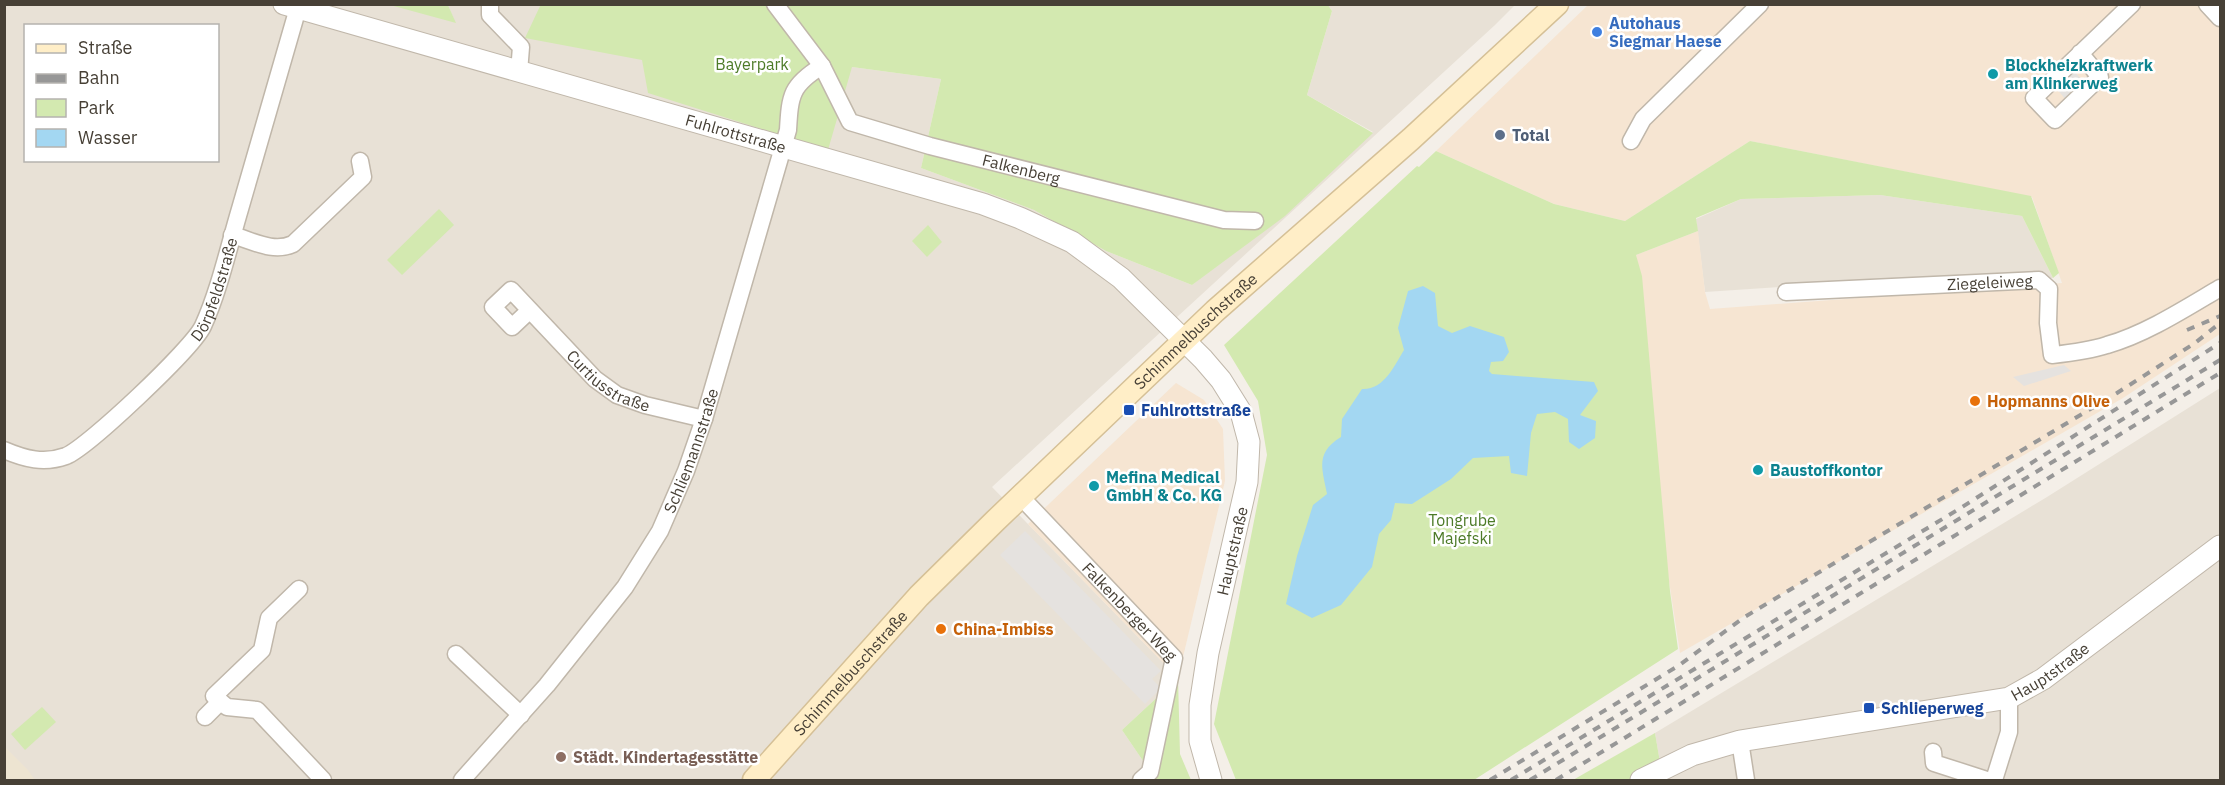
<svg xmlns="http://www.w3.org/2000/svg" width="2225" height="785" font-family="'IBM Plex Sans',sans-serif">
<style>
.residential{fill:#e8e1d6;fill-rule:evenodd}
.commercial{fill:#f6e5d2}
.education{fill:#ede4d1}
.green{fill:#d3e9b0}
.parking{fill:#e5e2df}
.water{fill:#a3d7f2}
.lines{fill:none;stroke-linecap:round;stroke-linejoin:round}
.minor-casing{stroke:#c0b7aa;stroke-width:19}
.tertiary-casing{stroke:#c0b7aa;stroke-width:23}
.secondary-casing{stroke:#d5c097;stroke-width:25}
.minor{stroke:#fff;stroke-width:16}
.tertiary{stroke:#fff;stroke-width:21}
.secondary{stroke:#ffeec7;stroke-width:22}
.rail{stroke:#979797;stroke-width:4;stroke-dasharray:8 8;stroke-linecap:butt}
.shop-dot{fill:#3f7fe0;stroke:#fff;stroke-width:2}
.culture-dot{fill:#0f9aa8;stroke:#fff;stroke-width:2}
.service-dot{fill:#5c6f8a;stroke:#fff;stroke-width:2}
.food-dot{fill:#e8710a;stroke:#fff;stroke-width:2}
.transit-dot{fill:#1a4fb4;stroke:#fff;stroke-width:2}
.education-dot{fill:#8d6e63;stroke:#fff;stroke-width:2}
.labels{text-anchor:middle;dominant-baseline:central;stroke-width:5;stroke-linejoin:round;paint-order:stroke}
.shop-label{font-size:16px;font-weight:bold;fill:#366cbe;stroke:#fff;text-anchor:start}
.park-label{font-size:16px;fill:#4d7b28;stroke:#fff}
.culture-label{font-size:16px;font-weight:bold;fill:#0d838f;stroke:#fff;text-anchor:start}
.street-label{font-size:16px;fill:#474036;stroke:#fff}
.service-label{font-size:16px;font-weight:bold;fill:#4e5e75;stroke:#fff;text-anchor:start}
.food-label{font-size:16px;font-weight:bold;fill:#c56008;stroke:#fff;text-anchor:start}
.transit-label{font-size:16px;font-weight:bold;fill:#164399;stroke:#fff;text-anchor:start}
.education-label{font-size:16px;font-weight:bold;fill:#785e54;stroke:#fff;text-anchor:start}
</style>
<rect width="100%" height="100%" fill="#f4efe8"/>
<!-- residential -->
<g class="residential">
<path d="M390,4L455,22L448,5H705L852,67L941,79L921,168L1034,210L1106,251L1192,285L1373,132L1307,95L1332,11L1328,5H1515L1495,25L992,487L1178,678L1122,730L1156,780H5V5ZM26,26H218V160H26Z"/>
<path d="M1880,195L2022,216L2053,278L1826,284L1705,292L1696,219L1741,199Z"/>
<path d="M2220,388V780H1663L1655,733L2047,497Z"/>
</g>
<!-- commercial -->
<g class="commercial">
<path d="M1588,5H2220V334L2123,398L1680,653L1660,522L1636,255L1698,231L1705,292L1710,309L2062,283L2032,197L1750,141L1625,221L1554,204L1436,151Z"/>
<path d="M1176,383L1204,400L1223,429L1225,481L1178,678L1028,524Z"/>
</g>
<!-- education -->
<path class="education" d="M4,746L28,770L35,780H5Z"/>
<!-- green -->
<g class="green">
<path d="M541,4L1328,5L1332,11L1307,95L1373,133L1285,216L1192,285L1106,251L1034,210L921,168L941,79L852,67L828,150L648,93L642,60L525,38Z"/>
<path d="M390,5H448L456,23Z"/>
<path d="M1750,141L2031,196L2059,273L2053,278L2022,216L1880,195L1741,199L1696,218L1698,231L1636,255L1642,276L1670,591L1678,649L1474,780H1236L1214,724L1267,455L1258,401L1224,345L1417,166L1419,167L1436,151L1554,204L1625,221Z"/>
<path d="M439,209L454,225L402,275L387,260Z"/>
<path d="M928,225L942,242L927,257L912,241Z"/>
<path d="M1178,678L1180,754L1191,780H1156L1122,730Z"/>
<path d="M42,707L56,722L25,750L11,734Z"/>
<path d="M1655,733L1663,780H1573Z"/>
</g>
<!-- parking -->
<g class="parking">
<path d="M2073,70L2086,84L2067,101L2055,87Z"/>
<path d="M2064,365L2071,371L2024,386L2013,377Z"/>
<path d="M1025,531L1161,671L1152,679L1161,688L1145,704L1000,555Z"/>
</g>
<!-- water -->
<path class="water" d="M1423,286L1435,293L1438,326L1452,333L1470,326L1504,337L1509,352L1503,361L1491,362L1489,371L1492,374L1594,382L1598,391L1580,415L1596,421L1595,438L1579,449L1569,442L1568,419L1555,412L1537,414L1531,433L1527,476L1511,473L1509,456L1473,458L1451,479L1412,504L1395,503L1391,520L1379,534L1372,567L1341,605L1312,618L1286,604L1297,556L1313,505L1327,494C1322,468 1315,453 1341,437L1342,419L1362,389C1384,390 1394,366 1404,350L1398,328L1408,291Z"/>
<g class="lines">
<defs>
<g id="minor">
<path d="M490,4V15L521,47L519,72"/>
<path id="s1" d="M775,4L822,66L850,122L930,146L1224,220L1255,221"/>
<path d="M2207,4L2220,18"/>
<path d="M2080,53L2100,77L2055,120L2034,98L2132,4"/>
<path d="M1631,141L1643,119L1760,4"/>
<path d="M232,235C253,241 273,253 293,244L363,177L360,161"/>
<path id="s2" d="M1786,292L2039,280L2049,289L2048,323L2052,355C2071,353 2089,351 2107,345C2146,334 2186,308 2220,288"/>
<path id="s3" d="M530,310L512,327L493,307L511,290L595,379L617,395L645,405L704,419"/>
<path id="s4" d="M4,450C25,459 44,464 66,456C88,447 193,348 203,326C219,291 229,246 240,209C259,142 279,75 298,8"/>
<path id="s5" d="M1021,497L1174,658L1150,772L1141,780"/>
<path d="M299,589L269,618L262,650L214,696L227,707L257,710L323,780"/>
<path d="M456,654L521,715"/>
<path d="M205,717L220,702"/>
<path d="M1740,741L1746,780"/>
<path d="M1933,752L1934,763L1987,780"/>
<path id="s6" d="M462,780L547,685L625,587L660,531L686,471L704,419L788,130C790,95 791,85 822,66"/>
<path d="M1994,780L2009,732V698"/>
</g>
<g id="tertiary">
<path id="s7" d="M284,4L983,204L1020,218L1072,242L1121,278L1203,359L1221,380L1241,412L1249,442L1247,482L1208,653L1200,705V741L1211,780"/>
<path id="s8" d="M1641,780L1692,755L1740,741L2009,698L2043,679L2220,546"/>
</g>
<g id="secondary">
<path id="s9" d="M754,780L919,596L995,521L1215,311L1411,139L1557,4"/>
</g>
</defs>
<!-- minor casing -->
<use href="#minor" class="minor-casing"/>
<!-- tertiary casing -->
<use href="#tertiary" class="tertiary-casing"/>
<!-- secondary casing -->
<use href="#secondary" class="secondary-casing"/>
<!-- minor -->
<use href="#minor" class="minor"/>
<!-- tertiary -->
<use href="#tertiary" class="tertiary"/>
<!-- secondary -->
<use href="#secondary" class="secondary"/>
<!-- rail -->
<g class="rail">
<path d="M2187,330L2220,316"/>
<path d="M1490,780L1678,666L1743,618L2117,393L2195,343L2220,323"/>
<path d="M1511,780L1959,509L2220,343"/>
<path d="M1530,780L2220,360"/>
<path d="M1556,780L2220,373"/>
</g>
</g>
<!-- markers -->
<circle class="shop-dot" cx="1597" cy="32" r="6"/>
<g class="culture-dot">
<circle cx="1993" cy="74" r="6"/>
<circle cx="1758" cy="470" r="6"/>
<circle cx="1094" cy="486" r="6"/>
</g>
<circle class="service-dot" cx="1500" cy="135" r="6"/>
<g class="food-dot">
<circle cx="1975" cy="401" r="6"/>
<circle cx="941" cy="629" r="6"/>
</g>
<g class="transit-dot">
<rect x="1123" y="404" width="12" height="12" rx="3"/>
<rect x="1863" y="702" width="12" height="12" rx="3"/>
</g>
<circle class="education-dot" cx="561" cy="757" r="6"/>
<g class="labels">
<!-- shop labels -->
<g class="shop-label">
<text x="1609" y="23">Autohaus<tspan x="1609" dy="18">Siegmar Haese</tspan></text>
</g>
<!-- park labels -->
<g class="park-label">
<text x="752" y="64">Bayerpark</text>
<text x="1462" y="520">Tongrube<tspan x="1462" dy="18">Majefski</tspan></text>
</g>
<!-- culture labels -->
<g class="culture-label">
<text x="2005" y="65">Blockheizkraftwerk<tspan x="2005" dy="18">am Klinkerweg</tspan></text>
<text x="1770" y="470">Baustoffkontor</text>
<text x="1106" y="477">Mefina Medical<tspan x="1106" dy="18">GmbH &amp; Co. KG</tspan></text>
</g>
<!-- street labels -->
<g class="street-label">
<text stroke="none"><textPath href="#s7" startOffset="470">Fuhlrottstraße</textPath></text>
<text stroke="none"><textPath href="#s1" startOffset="318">Falkenberg</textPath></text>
<text stroke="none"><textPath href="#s2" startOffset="204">Ziegeleiweg</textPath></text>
<text stroke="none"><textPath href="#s4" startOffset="292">Dörpfeldstraße</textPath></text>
<text stroke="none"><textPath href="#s9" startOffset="630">Schimmelbuschstraße</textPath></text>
<text stroke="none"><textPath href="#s3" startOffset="212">Curtiusstraße</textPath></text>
<text stroke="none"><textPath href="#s6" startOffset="405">Schliemannstraße</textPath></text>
<text transform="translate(1232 551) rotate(-77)">Hauptstraße</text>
<text stroke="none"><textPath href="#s5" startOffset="158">Falkenberger Weg</textPath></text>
<text stroke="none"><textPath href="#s8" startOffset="428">Hauptstraße</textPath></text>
<text stroke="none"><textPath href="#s9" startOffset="144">Schimmelbuschstraße</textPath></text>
</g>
<!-- service labels -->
<g class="service-label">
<text x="1512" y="135">Total</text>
</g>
<!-- food labels -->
<g class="food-label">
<text x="1987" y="401">Hopmanns Olive</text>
<text x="953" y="629">China-Imbiss</text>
</g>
<!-- transit labels -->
<g class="transit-label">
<text x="1141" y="410">Fuhlrottstraße</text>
<text x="1881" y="708">Schlieperweg</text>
</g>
<!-- education labels -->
<g class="education-label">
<text x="573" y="757">Städt. Kindertagesstätte</text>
</g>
</g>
<!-- border -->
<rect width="2225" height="785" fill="none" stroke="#474036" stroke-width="12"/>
<!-- legend -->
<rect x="24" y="24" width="195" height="138" fill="#ffffff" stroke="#b5b3af" stroke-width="1.5"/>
<rect x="36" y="44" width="30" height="9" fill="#ffeec7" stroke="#b5b3af" stroke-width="1.5"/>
<text x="78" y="54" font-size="18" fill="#474036">Straße</text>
<rect x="36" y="74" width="30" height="9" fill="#979797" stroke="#b5b3af" stroke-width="1.5"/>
<text x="78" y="84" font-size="18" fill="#474036">Bahn</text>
<rect x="36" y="99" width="30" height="18" fill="#d3e9b0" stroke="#b5b3af" stroke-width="1.5"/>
<text x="78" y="114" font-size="18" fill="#474036">Park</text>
<rect x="36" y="129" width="30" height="18" fill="#a3d7f2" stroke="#b5b3af" stroke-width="1.5"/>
<text x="78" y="144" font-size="18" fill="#474036">Wasser</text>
</svg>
